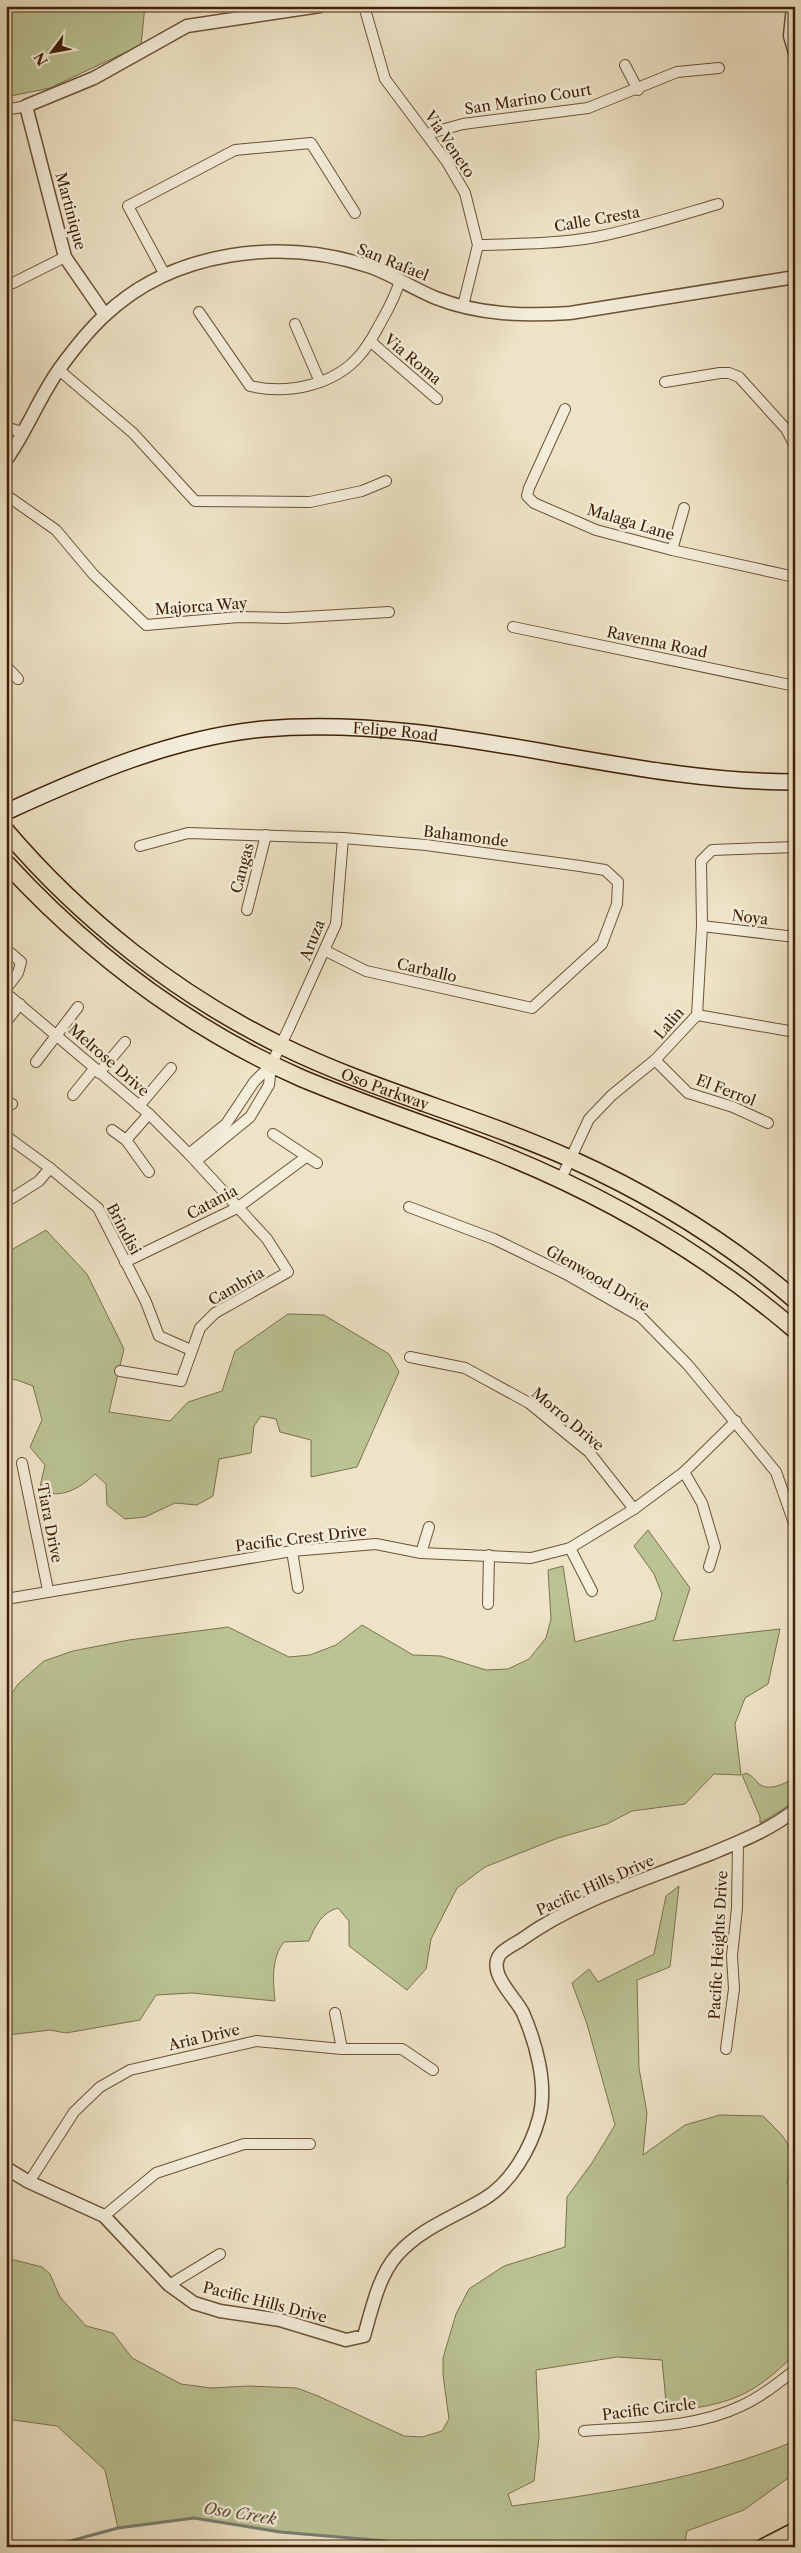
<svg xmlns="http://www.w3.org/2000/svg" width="801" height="2553" font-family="'Libre Caslon Text',serif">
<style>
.green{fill:#bac394;stroke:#7c724d}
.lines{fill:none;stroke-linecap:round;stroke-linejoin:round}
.stream{stroke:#777e74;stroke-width:3}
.minor-casing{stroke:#6b5236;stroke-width:12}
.tertiary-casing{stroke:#6b5236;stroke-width:15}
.secondary-casing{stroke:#3f2106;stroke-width:18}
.primary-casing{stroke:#3f2106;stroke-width:19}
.minor{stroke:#f4edda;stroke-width:10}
.tertiary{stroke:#f4edda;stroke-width:12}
.secondary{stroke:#f4edda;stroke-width:15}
.primary{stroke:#eee3c6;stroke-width:16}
.labels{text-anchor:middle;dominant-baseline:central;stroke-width:5;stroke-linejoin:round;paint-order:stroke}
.street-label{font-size:15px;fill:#3f2106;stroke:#f4edda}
.water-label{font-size:16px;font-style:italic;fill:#5b503d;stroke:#f4edda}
</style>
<rect width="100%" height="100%" fill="#eee3c6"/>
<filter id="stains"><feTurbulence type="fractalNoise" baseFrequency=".004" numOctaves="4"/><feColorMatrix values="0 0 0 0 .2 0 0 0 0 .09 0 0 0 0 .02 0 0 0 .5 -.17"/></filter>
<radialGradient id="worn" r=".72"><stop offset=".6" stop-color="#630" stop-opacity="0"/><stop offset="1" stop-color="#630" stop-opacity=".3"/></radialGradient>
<!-- green -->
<g class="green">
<path d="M6,6H145L141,45L50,88L6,97Z"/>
<path d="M46,1230L87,1274L124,1349L109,1412L170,1421L188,1402L222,1391L235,1351L288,1314L324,1315L389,1354L399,1372L357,1467L311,1477V1440L280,1432L276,1419L261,1416L254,1426L251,1453L219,1459L213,1496L197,1505L175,1503L145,1517L125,1519L107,1505L106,1484L95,1474C79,1489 62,1499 39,1491L45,1465L30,1447L42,1420L33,1386L17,1380L6,1379V1253Z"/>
<path d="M648,1530L690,1588L673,1641L780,1629L768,1684L745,1698L735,1724L741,1775L714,1774L685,1804L632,1811L607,1824L558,1838L485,1867L457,1888L431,1939L426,1969L407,1990L349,1946V1921L338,1908C322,1912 315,1926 309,1941L284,1942C271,1958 273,1981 275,2001L192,1993L156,1995L140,2020L66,2033L50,2030L8,2035L6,2038V1703L18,1684L44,1661L73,1651L129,1640L228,1627L289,1657L310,1655L336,1645L362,1625L413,1655L441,1656L486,1670L508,1669L529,1659L546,1638L551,1619L548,1570L563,1566L575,1642L655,1620L662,1594L654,1574L634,1546Z"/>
<path d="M746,1773C752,1775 755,1780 759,1784C770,1792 785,1783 795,1778V1799L782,1810L760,1823V1817L742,1775Z"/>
<path d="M679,1886L670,1967L637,1980L639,2068L647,2113L643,2155L685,2125L720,2115L763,2116C791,2144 794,2144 787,2184L795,2192V2354C750,2399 728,2404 667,2412L662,2360L617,2357L536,2370L539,2437L534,2481L508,2494L512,2506C608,2493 705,2478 795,2441V2473L744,2510L687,2531L684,2547H399L386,2541L280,2532L194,2518L118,2528L105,2470L57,2426L6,2419V2258L42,2267L50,2274L60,2297L86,2326L113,2333L132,2358L181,2384L211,2388L248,2386L297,2388L318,2396L404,2436L422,2437L442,2431L449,2419L443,2375V2358L456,2314L469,2289L504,2266L565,2247L567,2197L592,2163L615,2125L587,2024L572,1983L589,1969L598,1982L654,1954L666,1896Z"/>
</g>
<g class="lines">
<!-- stream -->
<path class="stream" d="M48,2547L118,2528L194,2518L280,2532L386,2541L399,2547"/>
<defs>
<g id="minor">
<path d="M364,6L385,79L447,162L465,193L478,245L463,306"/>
<path d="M625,65L638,90"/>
<path d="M6,110L26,106"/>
<path d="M427,134L463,124L588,108L677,72L719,68"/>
<path d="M478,245C517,244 557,244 596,237C637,229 677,216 718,204"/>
<path d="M165,275L128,206L235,150L311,143L355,213"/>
<path d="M6,281L13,283L65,257"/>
<path d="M199,312L250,386C288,395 335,385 360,355C369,345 375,333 381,322C389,308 396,295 400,280"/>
<path d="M295,324L320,382"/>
<path d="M370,341L437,399"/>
<path d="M59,370L133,433L195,501L310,502L362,491L386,481"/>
<path d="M665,382L720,373H729L739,377L786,429L795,446"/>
<path d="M565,409L529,488L527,496L534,503L596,530L672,550L795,577"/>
<path d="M6,427L24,433"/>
<path d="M6,495L56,530L93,574L146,625L239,617L286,618L389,612"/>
<path d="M672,550L684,508"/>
<path d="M513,627L795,686"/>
<path d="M6,666L18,679"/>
<path d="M140,846L188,833L343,838L426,845L580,866L605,870L618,882L617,904L602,944L532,1008L366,971L326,951"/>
<path d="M247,910L266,835"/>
<path d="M702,926L795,937"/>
<path d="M6,949L21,962L18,973L6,989"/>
<path d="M6,993L149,1114L189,1154L267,1239L288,1272L215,1313L200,1328L181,1381L120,1371"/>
<path d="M697,1015L795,1032"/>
<path d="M6,1022L20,1004"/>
<path d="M655,1060L688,1093L733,1107L768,1123"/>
<path d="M36,1062L78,1007"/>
<path d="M99,1073L125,1042"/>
<path d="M73,1095L94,1069"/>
<path d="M139,1106L171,1068"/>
<path d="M6,1107L12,1104"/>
<path d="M112,1130L126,1140"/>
<path d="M273,1134L317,1163"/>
<path d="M6,1136L50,1168L98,1208L146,1302L159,1336L191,1350"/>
<path d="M189,1154L226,1124L254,1082L271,1065L289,1028L336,924L343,838"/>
<path d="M196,1161L250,1117L269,1085L271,1065"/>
<path d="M149,1172L126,1140L149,1114"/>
<path d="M560,1181L589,1119L612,1095L655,1060L697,1015L702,926L701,861L712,850L795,847"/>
<path d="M6,1202L39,1181L50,1168"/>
<path d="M409,1207L494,1239L566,1274L641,1317L688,1365L776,1472L795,1526"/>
<path d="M125,1262L237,1208L306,1157"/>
<path d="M410,1357L465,1368L529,1403L589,1452L634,1509"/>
<path d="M22,1463L48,1590"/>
<path d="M684,1472L702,1503L715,1547L709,1567"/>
<path d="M570,1548L592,1591"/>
<path d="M292,1551L298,1588"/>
<path d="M421,1553L429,1527"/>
<path d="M6,1599L292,1551L376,1544L421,1553L531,1558L570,1548L634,1509L684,1472L736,1421"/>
<path d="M488,1604L489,1555"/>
<path d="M335,2013L342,2049"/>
<path d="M726,2049L734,1989L732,1956L737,1908L738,1842"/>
<path d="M29,2182L74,2112L100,2087L130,2070L256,2041L342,2049H402L433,2070"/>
<path d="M104,2216L156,2173L244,2144H310"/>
<path d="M169,2285L220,2254"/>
<path d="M584,2431C636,2427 693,2429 741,2406C761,2397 778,2383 795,2370"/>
</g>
<g id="tertiary">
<path d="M793,6L790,36L795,53"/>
<path d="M105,315L65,257L26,106L94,78L187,26L320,6"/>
<path d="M6,460C27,431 39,397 60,368C73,350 87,332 104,316C173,250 282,237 371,267C393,275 414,289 436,298C479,315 525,316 570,313L795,277"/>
<path d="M6,2168L29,2182L104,2216L169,2285L194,2303L220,2311L280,2320L346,2340L364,2336C372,2309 378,2277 397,2255C421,2228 454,2217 484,2199C511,2183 531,2148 539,2118C548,2085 536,2043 523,2013C516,1998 488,1974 499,1956C502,1950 515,1944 521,1940C576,1900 647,1879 710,1854C739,1842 770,1830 795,1810"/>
</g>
<g id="secondary">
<path id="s1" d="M6,812C89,774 172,738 263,729C443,713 616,782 795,782"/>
</g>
<g id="primary">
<path id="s2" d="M6,831C81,919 176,994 280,1045C373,1091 476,1116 571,1159C651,1195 728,1242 795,1300"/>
<path d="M6,863C90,954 188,1028 301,1078C363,1104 427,1125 489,1149C601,1193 704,1252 795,1330"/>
<path d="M764,2547L795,2531"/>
</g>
</defs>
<!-- minor casing -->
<use href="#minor" class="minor-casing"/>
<!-- tertiary casing -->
<use href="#tertiary" class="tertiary-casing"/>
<!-- secondary casing -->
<use href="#secondary" class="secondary-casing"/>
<!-- primary casing -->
<use href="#primary" class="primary-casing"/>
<!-- minor -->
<use href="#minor" class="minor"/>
<!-- tertiary -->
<use href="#tertiary" class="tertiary"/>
<!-- secondary -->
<use href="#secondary" class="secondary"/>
<!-- primary -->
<use href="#primary" class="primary"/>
</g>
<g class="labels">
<!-- street labels -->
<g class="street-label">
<text transform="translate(528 99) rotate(-9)">San Marino Court</text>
<text transform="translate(450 144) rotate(56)">Via Veneto</text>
<text transform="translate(71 211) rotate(75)">Martinique</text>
<text transform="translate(597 219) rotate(-10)">Calle Cresta</text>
<text transform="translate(393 262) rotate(22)">San Rafael</text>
<text transform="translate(413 359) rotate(40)">Via Roma</text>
<text transform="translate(631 522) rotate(17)">Malaga Lane</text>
<text transform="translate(201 606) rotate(-4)">Majorca Way</text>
<text transform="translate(657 642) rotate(12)">Ravenna Road</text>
<text stroke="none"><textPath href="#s1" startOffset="404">Felipe Road</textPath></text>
<text transform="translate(466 836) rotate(7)">Bahamonde</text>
<text transform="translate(242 868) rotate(-75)">Cangas</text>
<text transform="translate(750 917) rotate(7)">Noya</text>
<text transform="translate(312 940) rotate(-68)">Aruza</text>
<text transform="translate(427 970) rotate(13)">Carballo</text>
<text transform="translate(669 1023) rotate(-49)">Lalin</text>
<text transform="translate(109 1060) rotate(41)">Melrose Drive</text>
<text stroke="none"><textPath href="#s2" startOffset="464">Oso Parkway</textPath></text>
<text transform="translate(726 1090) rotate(21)">El Ferrol</text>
<text transform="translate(212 1202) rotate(-28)">Catania</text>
<text transform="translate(124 1229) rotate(62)">Brindisi</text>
<text transform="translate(598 1278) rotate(30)">Glenwood Drive</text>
<text transform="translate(236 1286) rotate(-30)">Cambria</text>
<text transform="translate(568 1419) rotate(40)">Morro Drive</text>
<text transform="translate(50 1523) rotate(79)">Tiara Drive</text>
<text transform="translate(301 1538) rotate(-7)">Pacific Crest Drive</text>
<text transform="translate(595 1885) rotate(-24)">Pacific Hills Drive</text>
<text transform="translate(718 1945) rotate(-87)">Pacific Heights Drive</text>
<text transform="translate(204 2037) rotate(-13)">Aria Drive</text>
<text transform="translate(265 2302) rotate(14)">Pacific Hills Drive</text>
<text transform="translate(649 2409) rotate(-7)">Pacific Circle</text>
</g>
<!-- water labels -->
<g class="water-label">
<text transform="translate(240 2513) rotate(9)">Oso Creek</text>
</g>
</g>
<!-- margin -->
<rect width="801" height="2553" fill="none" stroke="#eee3c6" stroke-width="25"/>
<rect x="8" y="8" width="786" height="2538" fill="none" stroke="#3f2106" stroke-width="2.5"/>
<rect x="12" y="12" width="776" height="2528" fill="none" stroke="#3f2106"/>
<!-- north arrow -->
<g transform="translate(52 52) rotate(238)" stroke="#f4edda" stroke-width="4" paint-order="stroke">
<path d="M0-4L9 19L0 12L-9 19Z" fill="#3f2106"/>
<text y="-8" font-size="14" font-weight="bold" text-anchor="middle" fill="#3f2106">N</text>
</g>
<rect width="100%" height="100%" filter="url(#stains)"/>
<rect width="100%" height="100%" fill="url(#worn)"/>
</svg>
